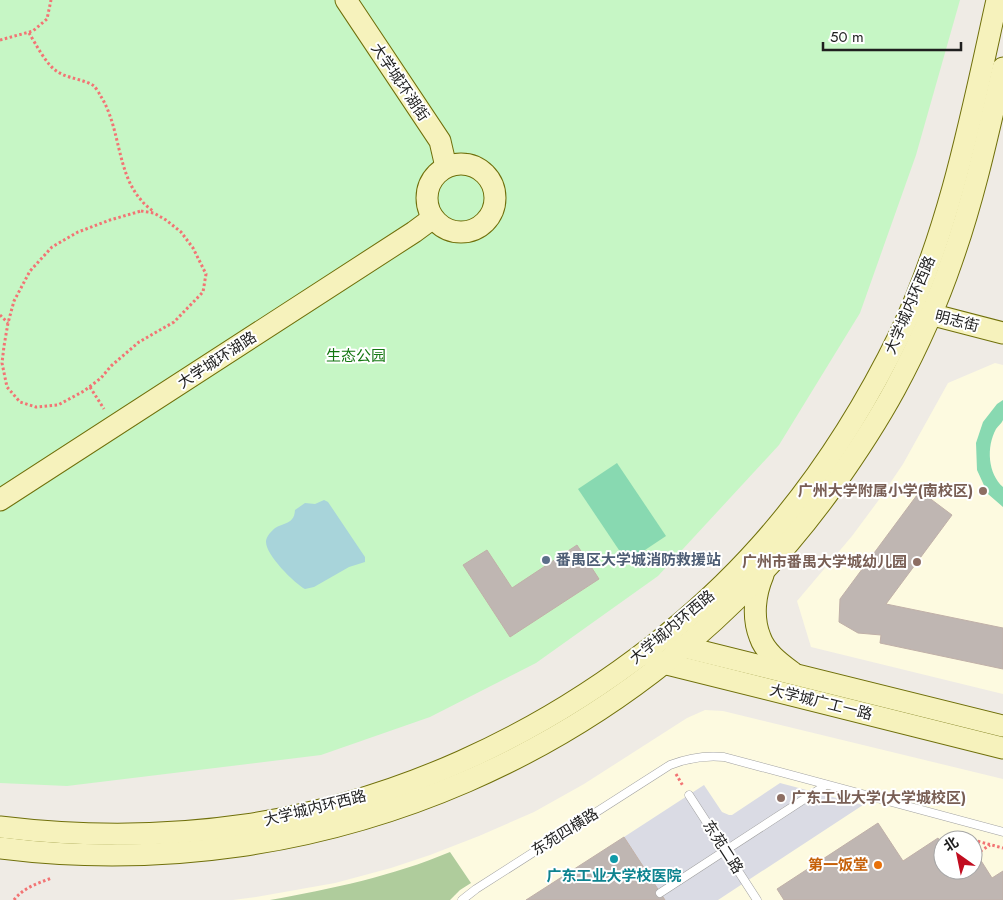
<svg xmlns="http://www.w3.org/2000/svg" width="1003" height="900" font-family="Jost,'Noto Sans SC',sans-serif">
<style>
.education{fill:#fdfae0;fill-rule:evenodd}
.forest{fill:#afcc9c}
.park{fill:#c6f6c5}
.pitch{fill:#88d9b1}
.plaza{fill:#dadbe4}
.water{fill:#a8d4da}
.building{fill:#bfb6b2;stroke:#c0b0a8}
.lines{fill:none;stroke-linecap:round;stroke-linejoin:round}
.lane-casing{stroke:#a0a0a0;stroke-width:9}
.secondary-casing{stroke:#70700b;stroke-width:23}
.path{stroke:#f27474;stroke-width:3;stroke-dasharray:2.5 2.5;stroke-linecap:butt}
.lane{stroke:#fff;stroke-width:8}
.secondary{stroke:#f6f2bc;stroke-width:21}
.education-dot{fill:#8d6e63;stroke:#fff;stroke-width:2}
.service-dot{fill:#5c6f8a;stroke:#fff;stroke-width:2}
.culture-dot{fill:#0f9aa8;stroke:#fff;stroke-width:2}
.food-dot{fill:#e8710a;stroke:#fff;stroke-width:2}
.labels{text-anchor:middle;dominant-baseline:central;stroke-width:4;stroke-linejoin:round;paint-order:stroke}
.street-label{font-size:15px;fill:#1f1f1f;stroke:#fff}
.park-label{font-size:15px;fill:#157712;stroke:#fff}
.education-label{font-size:15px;font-weight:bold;fill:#785e54;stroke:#fff;text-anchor:end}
.service-label{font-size:15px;font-weight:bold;fill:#4e5e75;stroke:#fff;text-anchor:start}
.food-label{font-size:15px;font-weight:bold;fill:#c56008;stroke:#fff;text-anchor:end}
.culture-label{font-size:15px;font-weight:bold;fill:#0d838f;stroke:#fff}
</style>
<rect width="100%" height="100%" fill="#efebe5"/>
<!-- education -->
<g class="education">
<path d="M995,363L1003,365V694L811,647L797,601L852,536L878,501L903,464L948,383Z"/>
<path d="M705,710L723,711L1003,779V900H233L256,897L335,883L391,868L430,855L479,836L534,812L584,784L687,718ZM943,840H973V870H943Z"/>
</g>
<!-- forest -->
<path class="forest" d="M450,852L471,883L460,890L450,900H270C331,889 393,876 450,852Z"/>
<!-- park -->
<path class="park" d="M0,0H960L916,155L860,313L779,445L658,576L536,663L430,717L321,755L67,786L0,783Z"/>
<!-- pitch -->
<g class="pitch">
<path d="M1003,400C1003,406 1003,415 1003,420C1002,423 998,426 996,429C986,447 988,474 1003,487V507L988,494L977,470L976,443L983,422L997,404Z"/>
<path d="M617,463L666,536L627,562L578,489Z"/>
</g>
<!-- plaza -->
<path class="plaza" d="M780,783L863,805L718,900H665L624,837L704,785L722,812L729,815H732Z"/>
<!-- water -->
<path class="water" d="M324,500L328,502L365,557V562L349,567L314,587L305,589C294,583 266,555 266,542C266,538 269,534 271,532C280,521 294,527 295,510L305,503L315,504Z"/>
<!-- building -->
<g class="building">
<path d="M920,491L952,515L886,604L1003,628V669L880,643L881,635L858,633L839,622L840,599Z"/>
<path d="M577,545L599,579L510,637L463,565L487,550L512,588Z"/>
<path d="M878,823L903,861L938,838L943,845V870H973V848L992,878L1003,871V900H784L777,889Z"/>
<path d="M624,837L665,900H526Z"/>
</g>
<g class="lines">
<defs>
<g id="lane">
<path d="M689,795L757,900"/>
<path d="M660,893L826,785"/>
<path d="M462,900L476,889L670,765C688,758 704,755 724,757L1003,832"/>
</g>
<g id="secondary">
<path d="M346,0L440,141L446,167"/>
<circle cx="461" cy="198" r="34"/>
<path d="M918,311L1003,333"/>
<path d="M0,500L414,232L433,218"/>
<path d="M763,575C755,594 752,617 760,637C765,652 780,663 792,672"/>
<path d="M676,645L1003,726"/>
<path d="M655,661L1003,748"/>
<path d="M0,827C82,837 164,837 246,825C396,802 535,738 654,645C692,615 728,582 760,546C816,483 863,410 900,334C950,229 972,113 997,0"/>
<path d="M0,848C323,889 644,750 834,485C856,454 877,422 895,389C917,348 937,304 952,260C974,198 988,133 1003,68"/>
</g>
</defs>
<!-- lane casing -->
<use href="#lane" class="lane-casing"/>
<!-- secondary casing -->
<use href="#secondary" class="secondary-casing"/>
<!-- path -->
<g class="path">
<path d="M29,33C36,44 46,65 58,72C69,79 84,79 94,86C96,88 99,93 100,95C121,127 116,173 142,201C145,205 149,208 153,211"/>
<path d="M0,40L33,31L47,19L51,0"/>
<path d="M141,211L154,213L166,220L181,232L193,248L206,274L203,292L174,322L139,342L111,366L101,378L84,391L58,405L36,407L20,402L7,387L2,363L4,346L8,323L14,301L30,271L52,247L78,232L110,220Z"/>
<path d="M0,315L8,323"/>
<path d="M90,387L104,409"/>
<path d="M676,774L683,786"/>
<path d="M965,834L964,838L971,840"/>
<path d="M973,840L1003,848"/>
<path d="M976,854L990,845"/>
<path d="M14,900C23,888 38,883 52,878"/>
</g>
<!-- lane -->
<use href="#lane" class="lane"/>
<!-- secondary -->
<use href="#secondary" class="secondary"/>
</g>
<!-- markers -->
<g class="education-dot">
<circle cx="983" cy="491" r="5"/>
<circle cx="917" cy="562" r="5"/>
<circle cx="781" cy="798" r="5"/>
</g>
<circle class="service-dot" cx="546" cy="560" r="5"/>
<circle class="culture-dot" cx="614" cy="859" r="5"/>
<circle class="food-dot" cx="878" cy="865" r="5"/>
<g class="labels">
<!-- street labels -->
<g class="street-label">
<text transform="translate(400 82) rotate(56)">大学城环湖街</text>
<text transform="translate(910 305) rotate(-67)">大学城内环西路</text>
<text transform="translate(957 321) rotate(14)">明志街</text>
<text transform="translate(217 360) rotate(-33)">大学城环湖路</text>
<text transform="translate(672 627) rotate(-40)">大学城内环西路</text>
<text transform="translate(821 702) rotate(14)">大学城广工一路</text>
<text transform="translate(315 808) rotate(-14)">大学城内环西路</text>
<text transform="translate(565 832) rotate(-32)">东苑四横路</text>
<text transform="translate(723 847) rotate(57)">东苑二路</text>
</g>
<!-- park labels -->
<g class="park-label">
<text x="356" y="356">生态公园</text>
</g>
<!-- education labels -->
<g class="education-label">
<text x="973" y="491">广州大学附属小学(南校区)</text>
<text x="907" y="562">广州市番禺大学城幼儿园</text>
<text x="791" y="798" text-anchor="start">广东工业大学(大学城校区)</text>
</g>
<!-- service labels -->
<g class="service-label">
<text x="556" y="560">番禺区大学城消防救援站</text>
</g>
<!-- food labels -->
<g class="food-label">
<text x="868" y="865">第一饭堂</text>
</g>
<!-- culture labels -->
<g class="culture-label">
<text x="614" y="876">广东工业大学校医院</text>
</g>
</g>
<!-- north arrow -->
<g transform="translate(958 855) rotate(327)"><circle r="24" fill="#ffffff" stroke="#a5a5a5"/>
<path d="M0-4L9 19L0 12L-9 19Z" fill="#c10c1f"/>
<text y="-8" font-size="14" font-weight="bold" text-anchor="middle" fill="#1f1f1f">北</text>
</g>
<!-- scale -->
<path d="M823 42v8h138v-8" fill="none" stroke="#1f1f1f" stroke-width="2.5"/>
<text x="830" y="42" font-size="15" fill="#1f1f1f" stroke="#ffffff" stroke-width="4" paint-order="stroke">50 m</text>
</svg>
